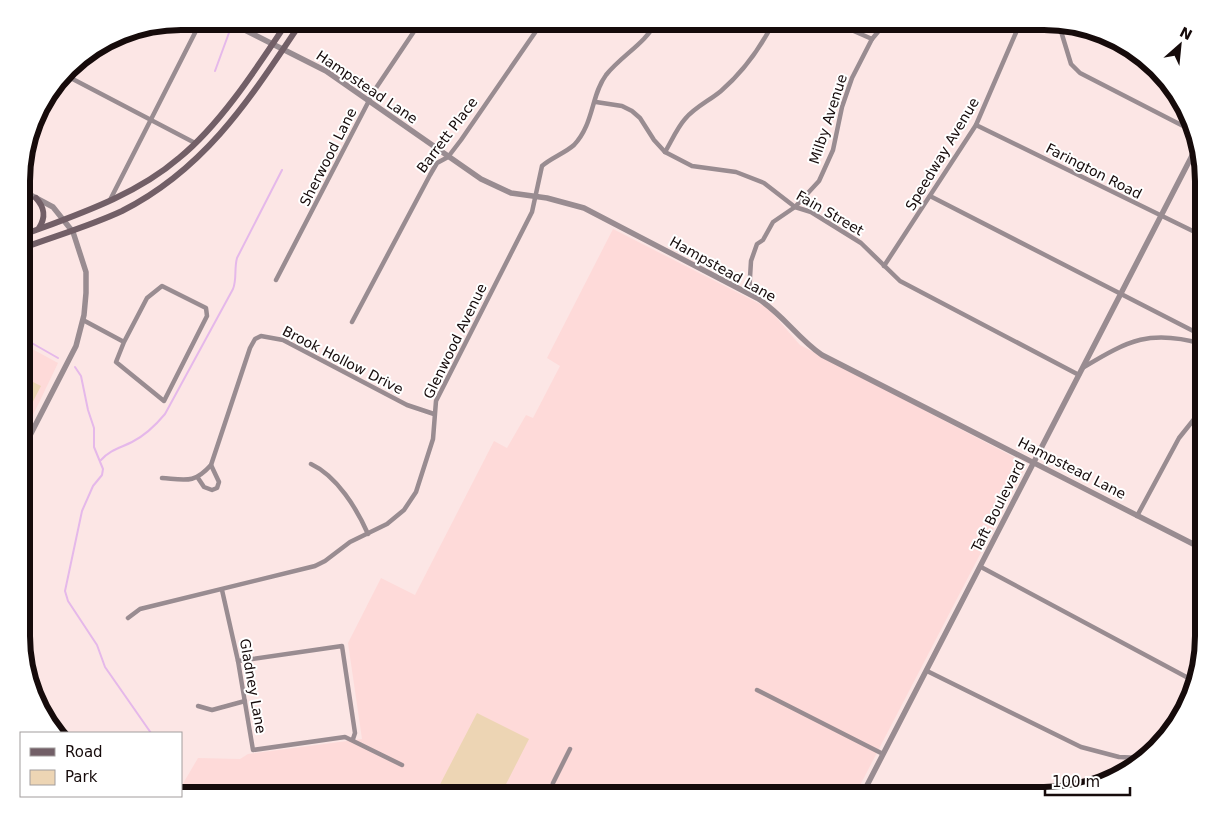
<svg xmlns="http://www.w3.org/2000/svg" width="1225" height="817" font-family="'DejaVu Sans',sans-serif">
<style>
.built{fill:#fedad9}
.green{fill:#edd5b4}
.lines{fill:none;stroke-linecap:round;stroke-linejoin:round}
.stream{stroke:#e5b8ea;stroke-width:2}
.minor{stroke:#998c91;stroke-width:4.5}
.tertiary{stroke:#998c91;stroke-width:5.5}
.secondary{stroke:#725f67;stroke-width:6}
.labels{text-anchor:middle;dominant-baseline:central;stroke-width:4;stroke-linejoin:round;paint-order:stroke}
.street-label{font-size:14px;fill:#160b0b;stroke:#fff}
.rim{fill:none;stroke:#160b0b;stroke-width:6}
</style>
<rect width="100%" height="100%" fill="#fce6e5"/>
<!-- built -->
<g class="built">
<path d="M613,229L768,308L800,345L1027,464L855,795L191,796L181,791V787L198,758L240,759L248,754L362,739L348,643L381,578L415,595L494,441L507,448L526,415L533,418L560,366L547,358Z"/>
<path d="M23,344L58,363L23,436Z"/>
</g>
<!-- green -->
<g class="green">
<path d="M23,377L41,386L27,413L23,411Z"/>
<path d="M477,713L529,739L500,796H434Z"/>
</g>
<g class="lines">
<!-- stream -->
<g class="stream">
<path d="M215,71L230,30"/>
<path d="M23,338L58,358"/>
<path d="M75,367L81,376L88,410L94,428V447L103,469L102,475L93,486L82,511L65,591L68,601L97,645L105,667L151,733"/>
<path d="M101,460C110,450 120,448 132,442C146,435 155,426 165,414L233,289C237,279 234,269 237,258L282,170"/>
</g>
<!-- minor -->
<g class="minor">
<path d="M822,21L847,28L872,39"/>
<path d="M1047,22L1060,28L1063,24"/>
<path d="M1060,28L1071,64L1080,73L1191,130"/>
<path d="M65,75L195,143"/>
<path d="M596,102L622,106L632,111L640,118L654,140L665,152L692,166L736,172L764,183L795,207L811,212L861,243L900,281L1079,375"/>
<path d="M976,125L1203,236"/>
<path d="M31,134L53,90"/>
<path d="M665,152C671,142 677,128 685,119C695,107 709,101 721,91C744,71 760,49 774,21"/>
<path d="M930,196L1203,336"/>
<path d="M110,200L201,21"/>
<path d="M884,266L976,125L1021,21"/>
<path d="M276,280L374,91L421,21"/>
<path d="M749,294L751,261L757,244L763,240L773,222L795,207L819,181L833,150L842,107L852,78L872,39L887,21"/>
<path d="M83,320L124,342L147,298L162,286L206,308L207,316L164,401L116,362L124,342"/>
<path d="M352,322L430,175L437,163L448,157L461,140L543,21"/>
<path d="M1084,367C1129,340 1150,329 1203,344"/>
<path d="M311,464C337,476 357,509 368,534"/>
<path d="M162,478C186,480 194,484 211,465L250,348L255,339L261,336L283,340L407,405L434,414"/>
<path d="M198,478L204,487L212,490L217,488L219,482L211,465"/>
<path d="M1137,516L1179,438L1203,408"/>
<path d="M981,567L1192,680"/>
<path d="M222,590L238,661L253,750L345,737L402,765"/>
<path d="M128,618L140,609L315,566L325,561L350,542L387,524L404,510L416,492L433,439L436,401L532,212L542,166C551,158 565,153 574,145C594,124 591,95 606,75C622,55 645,44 657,21"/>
<path d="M238,661L342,646L355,733L353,739"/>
<path d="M927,671L1081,747L1119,757L1141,758"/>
<path d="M757,690L883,754"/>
<path d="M198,706L212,710L245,701"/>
<path d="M553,783L570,749"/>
</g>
<!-- tertiary -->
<g class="tertiary">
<path d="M227,21L326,71L481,179L511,193L547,198L584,208L757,298C782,313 797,338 822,355L1203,549"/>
<path d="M23,191L53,207L73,232L86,272V293L84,315L76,346L23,449"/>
<path d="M23,636L28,658L26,667"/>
<path d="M862,795L1196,148"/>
</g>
<!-- secondary -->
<g class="secondary">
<path d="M36,198C45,208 46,217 39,228"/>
<path d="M23,235C76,215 135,196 179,158C221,124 258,66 288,21"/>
<path d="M23,248C55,236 90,226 122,211C207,168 251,97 302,21"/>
<path d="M57,731L62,733"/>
</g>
</g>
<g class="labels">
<!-- street labels -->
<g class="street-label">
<text transform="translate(367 87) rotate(34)">Hampstead Lane</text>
<text transform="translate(828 119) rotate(-72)">Milby Avenue</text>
<text transform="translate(447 135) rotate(-53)">Barrett Place</text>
<text transform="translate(942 154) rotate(-59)">Speedway Avenue</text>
<text transform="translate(328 157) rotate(-63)">Sherwood Lane</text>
<text transform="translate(1094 171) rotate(27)">Farington Road</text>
<text transform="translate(830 213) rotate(30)">Fain Street</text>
<text transform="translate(723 269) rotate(29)">Hampstead Lane</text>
<text transform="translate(455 341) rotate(-64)">Glenwood Avenue</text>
<text transform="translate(343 360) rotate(27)">Brook Hollow Drive</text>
<text transform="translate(1072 468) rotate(27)">Hampstead Lane</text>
<text transform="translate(998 506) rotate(-63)">Taft Boulevard</text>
<text transform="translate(253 686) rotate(80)">Gladney Lane</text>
</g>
</g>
<!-- crop -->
<path d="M0 0H1225V817H0ZM181 30H1044A151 151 0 0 1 1195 181V636A151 151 0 0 1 1044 787H181A151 151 0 0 1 30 636V181A151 151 0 0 1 181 30Z" fill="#fff" fill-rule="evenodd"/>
<path class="rim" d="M181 30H1044A151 151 0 0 1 1195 181V636A151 151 0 0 1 1044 787H181A151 151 0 0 1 30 636V181A151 151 0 0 1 181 30Z"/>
<!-- legend -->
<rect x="20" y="732" width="162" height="65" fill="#ffffff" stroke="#a29d9d"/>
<rect x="30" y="748" width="25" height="8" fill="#725f67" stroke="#a29d9d"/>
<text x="65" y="757" font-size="15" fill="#160b0b">Road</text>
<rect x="30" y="770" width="25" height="15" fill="#edd5b4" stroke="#a29d9d"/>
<text x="65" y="782" font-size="15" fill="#160b0b">Park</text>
<!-- north arrow -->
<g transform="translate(1180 45) rotate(27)" stroke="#ffffff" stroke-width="4" paint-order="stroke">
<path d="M0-4L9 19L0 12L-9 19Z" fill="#160b0b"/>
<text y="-8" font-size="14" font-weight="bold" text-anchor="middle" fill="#160b0b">N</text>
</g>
<!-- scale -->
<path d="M1045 787v8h85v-8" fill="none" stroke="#160b0b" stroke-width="2.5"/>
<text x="1052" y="787" font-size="15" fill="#160b0b" stroke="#ffffff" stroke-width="4" paint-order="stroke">100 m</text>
</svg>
